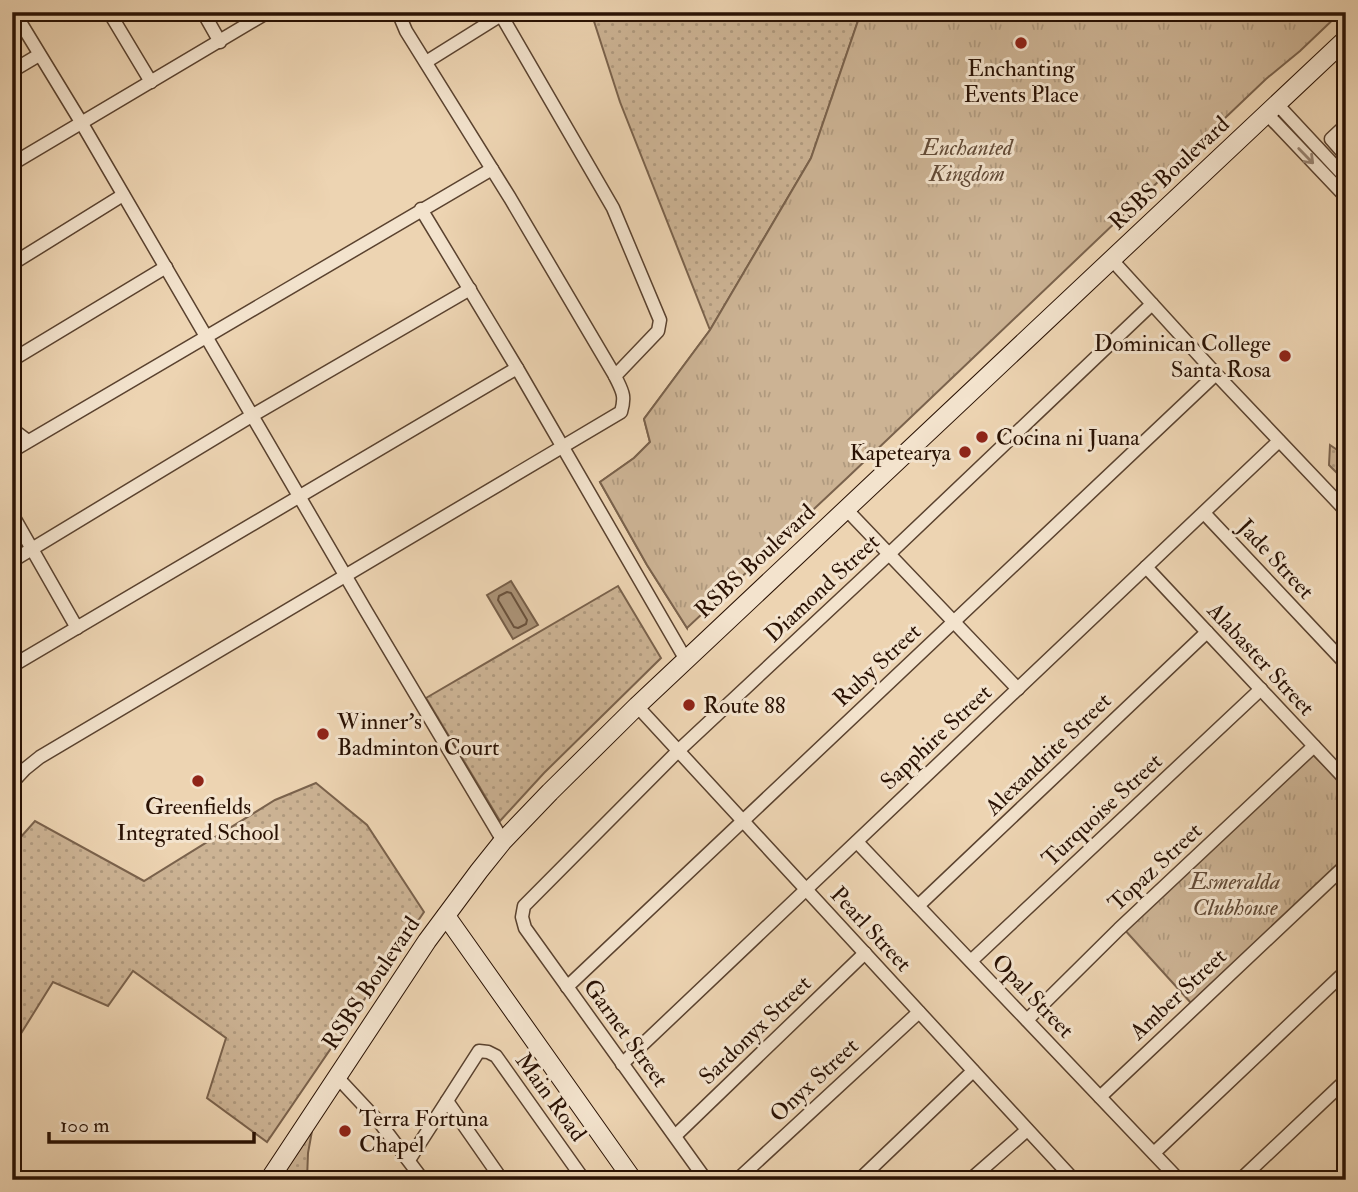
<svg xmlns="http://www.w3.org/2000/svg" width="1358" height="1192" font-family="'IM FELL Double Pica',serif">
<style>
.grass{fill:url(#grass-dots);stroke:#7a624c;stroke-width:2}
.park{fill:url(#park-tufts);stroke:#7a624c;stroke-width:2}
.water{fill:#aa9276;stroke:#765e48;stroke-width:2}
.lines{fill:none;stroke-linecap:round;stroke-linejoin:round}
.shore{stroke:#6a523c;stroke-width:2}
.stream{stroke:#765e48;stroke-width:4.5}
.street-casing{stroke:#5a422f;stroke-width:15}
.secondary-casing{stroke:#291103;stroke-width:20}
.street{stroke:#f3e3cd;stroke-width:12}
.secondary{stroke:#f3e3cd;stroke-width:18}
.oneway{stroke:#988472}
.poi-dot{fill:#8f2418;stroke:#f3e3cd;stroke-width:2.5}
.labels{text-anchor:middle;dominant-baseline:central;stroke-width:6;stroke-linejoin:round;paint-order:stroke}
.poi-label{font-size:23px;fill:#291103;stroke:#f3e3cd;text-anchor:start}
.park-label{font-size:23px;font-style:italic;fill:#624a36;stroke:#f3e3cd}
.street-label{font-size:23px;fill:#291103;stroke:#f3e3cd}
</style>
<defs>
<pattern id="grass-dots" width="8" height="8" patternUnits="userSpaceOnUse" patternTransform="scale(1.75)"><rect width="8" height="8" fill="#ccb394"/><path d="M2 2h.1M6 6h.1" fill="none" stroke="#af997e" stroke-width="1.8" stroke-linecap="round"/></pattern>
<pattern id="park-tufts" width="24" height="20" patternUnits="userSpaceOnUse" patternTransform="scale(1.75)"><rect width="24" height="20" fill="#ccb394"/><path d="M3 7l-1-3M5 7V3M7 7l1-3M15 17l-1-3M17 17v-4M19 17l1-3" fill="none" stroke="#af997e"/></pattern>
</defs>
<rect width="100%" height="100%" fill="#edd4b2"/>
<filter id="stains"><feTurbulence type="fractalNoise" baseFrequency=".00286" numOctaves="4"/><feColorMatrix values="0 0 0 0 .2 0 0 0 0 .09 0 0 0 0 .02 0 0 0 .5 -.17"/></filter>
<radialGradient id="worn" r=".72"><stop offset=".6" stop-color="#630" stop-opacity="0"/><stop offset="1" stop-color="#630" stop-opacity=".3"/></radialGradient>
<!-- grass -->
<g class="grass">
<path d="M591,12H861L811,158L710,330L687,628L647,565L600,482L634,458L650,442L644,419L710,330L620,102Z"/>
<path d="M1330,445L1343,454L1340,457L1346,464V482L1329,465Z"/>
<path d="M618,586L661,658L544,773L500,821L426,698Z"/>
<path d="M316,783L367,825L424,912L267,1142L207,1098L226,1038L133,971L108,1006L53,982L12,1048V847L35,821L144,881L275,800Z"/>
<path d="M312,1131L308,1153L307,1180H279Z"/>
</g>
<!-- park -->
<g class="park">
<path d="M861,12H1341L1300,51L1266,79L847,478L687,628L647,565L600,482L634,458L650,442L644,419L710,330L811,158Z"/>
<path d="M1311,753L1346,787V859L1191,1003L1123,928Z"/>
</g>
<!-- water -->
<path class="water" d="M511,581L538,625L513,639L487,595Z"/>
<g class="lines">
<!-- shore -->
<path class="shore" d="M507,592L511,593L527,620L526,624L518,628L514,627L498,600L499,596Z"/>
<!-- stream -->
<path class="stream" d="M12,1154L13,1163L20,1180"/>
<defs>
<g id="street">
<path d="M14,12L81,122L366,611L503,841"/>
<path d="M109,12L151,82"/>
<path d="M203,12L220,42"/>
<path d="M501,15L613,208L660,320L658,331L615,376"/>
<path d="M426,62L506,12"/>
<path d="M12,71L39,55"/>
<path d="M1277,104L1346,178"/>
<path d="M1267,114L1346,197"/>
<path d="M1346,125L1331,139L1346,156"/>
<path d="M12,164L268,12"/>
<path d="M421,209L517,368L686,660"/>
<path d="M1112,260L1216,374L1346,511"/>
<path d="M12,264L123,195"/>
<path d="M12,360L166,267"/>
<path d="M12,429L28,441"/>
<path d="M12,451L492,169"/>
<path d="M846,509L1018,689"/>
<path d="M1204,513L1346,664"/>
<path d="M12,514L77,628"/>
<path d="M12,561L253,415L470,289"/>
<path d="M1146,567L1346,780"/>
<path d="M12,666L517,368"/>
<path d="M637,706L1074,1180"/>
<path d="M12,783L25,769L40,757L621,412C626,395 622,391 615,376L510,198L406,31L398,12"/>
<path d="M857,842L1179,1180"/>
<path d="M918,906L1207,632"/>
<path d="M971,961L1261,689"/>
<path d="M567,987L1216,374"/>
<path d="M1027,1020L1119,929L1314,746"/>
<path d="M622,1064L1279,441"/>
<path d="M338,1078L380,1123L423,1180"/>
<path d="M1100,1097L1346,865"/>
<path d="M447,1101L502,1180"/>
<path d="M675,1136L865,953"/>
<path d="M1154,1153L1346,971"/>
<path d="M409,1160L479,1051L488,1052L496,1056L584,1180"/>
<path d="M706,1180L525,928L522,917L524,906L678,751L889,554L1152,304"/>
<path d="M737,1180L919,1012"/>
<path d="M859,1180L973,1071"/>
<path d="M970,1180L1027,1130"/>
<path d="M1240,1180L1346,1080"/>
</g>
<g id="secondary">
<path d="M446,916L633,1180"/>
<path d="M269,1180L427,941L479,871L503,841L550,792L637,706L1346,39"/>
</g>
</defs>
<!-- street casing -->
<use href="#street" class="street-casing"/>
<!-- secondary casing -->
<use href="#secondary" class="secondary-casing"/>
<!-- street -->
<use href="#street" class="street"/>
<!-- secondary -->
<use href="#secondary" class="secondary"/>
</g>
<!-- one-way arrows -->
<defs><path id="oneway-shaft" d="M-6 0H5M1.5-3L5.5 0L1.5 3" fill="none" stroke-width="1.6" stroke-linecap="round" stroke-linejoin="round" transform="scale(1.75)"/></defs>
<use class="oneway" href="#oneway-shaft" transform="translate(1306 156) rotate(46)"/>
<!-- markers -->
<g class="poi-dot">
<circle cx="1021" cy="43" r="7"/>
<circle cx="1285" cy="356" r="7"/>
<circle cx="982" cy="437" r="7"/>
<circle cx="965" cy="452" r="7"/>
<circle cx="689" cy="705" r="7"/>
<circle cx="323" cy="734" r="7"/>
<circle cx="198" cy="781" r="7"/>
<circle cx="345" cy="1131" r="7"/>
</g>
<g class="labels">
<!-- poi labels -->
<g class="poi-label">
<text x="1021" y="68" text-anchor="middle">Enchanting<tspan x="1021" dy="26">Events Place</tspan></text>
<text x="1271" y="343" text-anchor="end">Dominican College<tspan x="1271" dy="26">Santa Rosa</tspan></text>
<text x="996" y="437">Cocina ni Juana</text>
<text x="951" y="452" text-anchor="end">Kapetearya</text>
<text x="703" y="705">Route 88</text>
<text x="337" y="721">Winner's<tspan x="337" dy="26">Badminton Court</tspan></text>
<text x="198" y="806" text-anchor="middle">Greenfields<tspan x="198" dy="26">Integrated School</tspan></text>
<text x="359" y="1118">Terra Fortuna<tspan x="359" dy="26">Chapel</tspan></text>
</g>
<!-- park labels -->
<g class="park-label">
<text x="967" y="147">Enchanted<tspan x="967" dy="26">Kingdom</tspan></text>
<text x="1235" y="881">Esmeralda<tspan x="1235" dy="26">Clubhouse</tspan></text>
</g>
<!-- street labels -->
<g class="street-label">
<text transform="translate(1169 173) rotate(-43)">RSBS Boulevard</text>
<text transform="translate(1276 559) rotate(47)">Jade Street</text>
<text transform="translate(755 561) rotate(-43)">RSBS Boulevard</text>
<text transform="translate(822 588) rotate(-43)">Diamond Street</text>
<text transform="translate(1261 659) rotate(47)">Alabaster Street</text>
<text transform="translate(877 665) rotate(-43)">Ruby Street</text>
<text transform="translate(936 737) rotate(-43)">Sapphire Street</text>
<text transform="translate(1048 754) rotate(-44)">Alexandrite Street</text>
<text transform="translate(1102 810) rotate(-43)">Turquoise Street</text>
<text transform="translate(1155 867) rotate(-43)">Topaz Street</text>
<text transform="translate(871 929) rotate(47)">Pearl Street</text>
<text transform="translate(371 983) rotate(-56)">RSBS Boulevard</text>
<text transform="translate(1178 994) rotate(-43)">Amber Street</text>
<text transform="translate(1033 996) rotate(46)">Opal Street</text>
<text transform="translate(755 1030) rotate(-44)">Sardonyx Street</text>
<text transform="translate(626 1033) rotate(54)">Garnet Street</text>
<text transform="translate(814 1080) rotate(-43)">Onyx Street</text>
<text transform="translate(551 1097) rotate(54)">Main Road</text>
</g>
</g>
<!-- margin -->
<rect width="1358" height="1192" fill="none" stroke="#edd4b2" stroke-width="42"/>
<rect x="14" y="14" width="1330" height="1164" fill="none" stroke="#291103" stroke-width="3.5"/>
<rect x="21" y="21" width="1316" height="1150" fill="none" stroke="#291103" stroke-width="2"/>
<!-- scale -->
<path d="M49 1132v10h205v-10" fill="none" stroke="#291103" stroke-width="3.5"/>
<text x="60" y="1132" font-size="21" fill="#291103" stroke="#f3e3cd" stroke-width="5" paint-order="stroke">100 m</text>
<rect width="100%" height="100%" filter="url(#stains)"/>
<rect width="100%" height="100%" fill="url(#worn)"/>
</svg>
